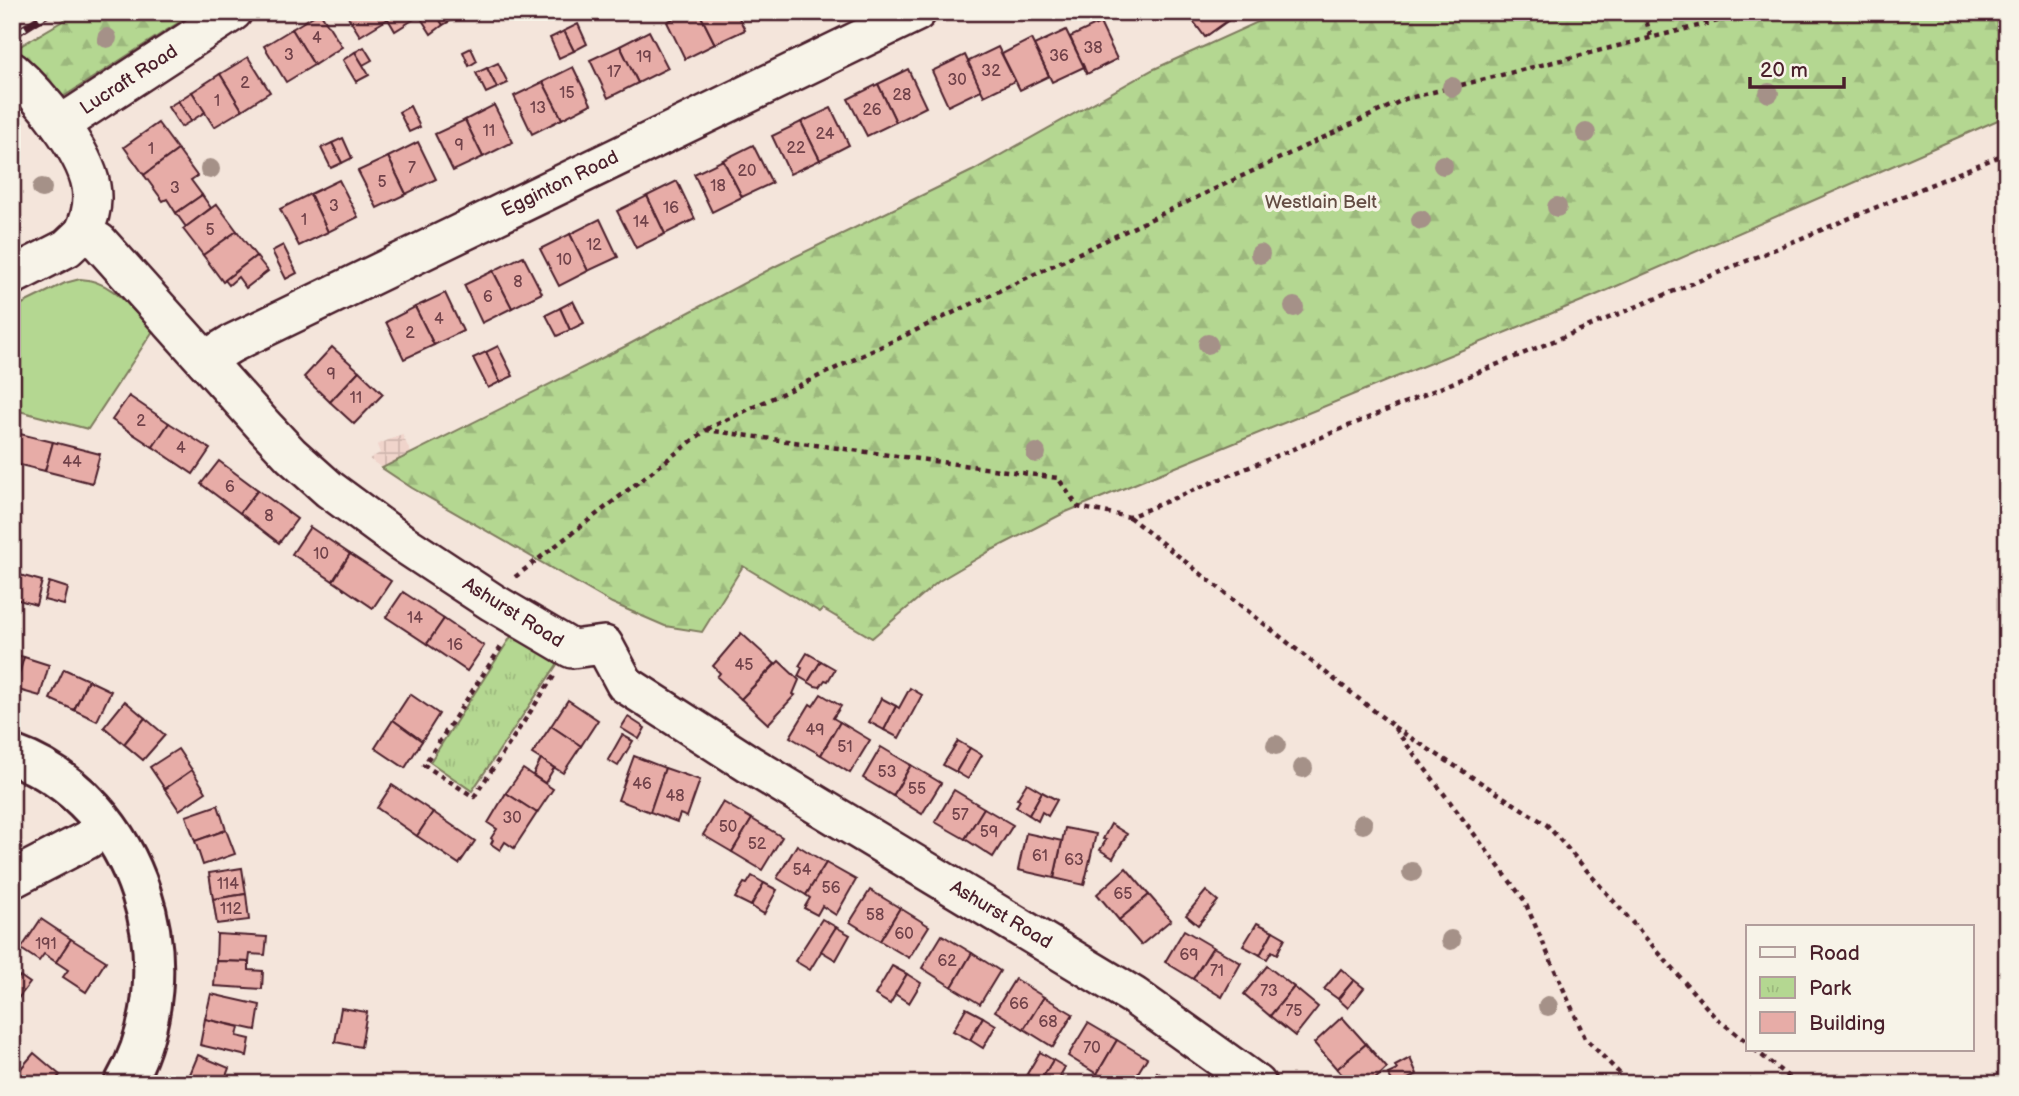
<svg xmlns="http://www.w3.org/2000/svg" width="2019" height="1096" font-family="'Balsamiq Sans',sans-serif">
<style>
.industrial{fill:url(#industrial-grid)}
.grass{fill:#b4d791;stroke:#7f7b5e;stroke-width:2}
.forest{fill:url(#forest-firs);stroke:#7f7b5e;stroke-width:2}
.park{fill:url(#park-tufts);stroke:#7f7b5e;stroke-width:2}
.building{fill:#e7aca7;stroke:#4a1f2b;stroke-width:2}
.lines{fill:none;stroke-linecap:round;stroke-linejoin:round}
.minor-casing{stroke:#4a1f2b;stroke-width:42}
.tertiary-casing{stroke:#4a1f2b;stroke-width:44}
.path{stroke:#4a1f2b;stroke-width:4.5;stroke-dasharray:5 5;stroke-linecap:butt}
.minor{stroke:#f7f3e8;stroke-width:37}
.tertiary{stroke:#f7f3e8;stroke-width:38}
.rail-casing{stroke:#4a1f2b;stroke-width:8}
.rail{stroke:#f7f3e8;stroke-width:5;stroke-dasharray:16;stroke-linecap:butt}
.tree{fill:#a59188}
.labels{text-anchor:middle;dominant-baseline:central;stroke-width:7;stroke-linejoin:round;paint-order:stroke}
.number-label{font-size:16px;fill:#71424a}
.street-label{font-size:19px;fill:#4a1f2b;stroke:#f7f3e8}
.park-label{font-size:19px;fill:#644d44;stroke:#f7f3e8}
</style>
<defs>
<pattern id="industrial-grid" width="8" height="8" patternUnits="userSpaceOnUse" patternTransform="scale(1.75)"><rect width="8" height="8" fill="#f0d4cb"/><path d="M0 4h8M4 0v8" fill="none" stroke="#cfb6ae"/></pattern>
<pattern id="forest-firs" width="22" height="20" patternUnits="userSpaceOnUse" patternTransform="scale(1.75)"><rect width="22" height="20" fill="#b4d791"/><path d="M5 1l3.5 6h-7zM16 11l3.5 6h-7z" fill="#9cb87d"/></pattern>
<pattern id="park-tufts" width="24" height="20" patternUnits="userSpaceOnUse" patternTransform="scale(1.75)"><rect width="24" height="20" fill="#b4d791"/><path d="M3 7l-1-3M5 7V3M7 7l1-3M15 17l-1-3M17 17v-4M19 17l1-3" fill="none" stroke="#9cb87d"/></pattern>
</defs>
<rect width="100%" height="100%" fill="#f4e5db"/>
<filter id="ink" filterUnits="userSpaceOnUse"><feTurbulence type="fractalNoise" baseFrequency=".0143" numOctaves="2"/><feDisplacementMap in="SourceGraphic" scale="14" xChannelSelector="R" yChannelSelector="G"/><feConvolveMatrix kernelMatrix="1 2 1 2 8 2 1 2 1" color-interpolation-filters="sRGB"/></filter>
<g filter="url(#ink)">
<!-- industrial -->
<path class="industrial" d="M402,434L411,453L382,468L369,459L380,453L377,445Z"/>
<!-- grass -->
<path class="grass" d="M80,279C113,280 132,310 153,331L88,429L19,411L20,305L65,283Z"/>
<!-- forest -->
<g class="forest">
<path d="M78,12H195L63,97L12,51Z"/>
<path d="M1280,12H2007V116L1594,296L1066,512L992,550L939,581L872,638L823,609L820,612L743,566L702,632L665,626L612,603L412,488L382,468L624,347L776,266L972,171L1152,70Z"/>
</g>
<!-- park -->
<path class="park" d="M512,635L558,663L472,791L430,762Z"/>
<!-- building -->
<g class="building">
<path d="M320,12L342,47L314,65L292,29Z"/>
<path d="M345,12H384L388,19L360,36Z"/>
<path d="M384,12H417L419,16L395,31Z"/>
<path d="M417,12H435L443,25L431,34Z"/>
<path d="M435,12H452L456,18L443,25Z"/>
<path d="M686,12H699L715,44L685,59L667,22Z"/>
<path d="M699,12H736L745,30L715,44Z"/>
<path d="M1199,12H1240L1205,37L1191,18Z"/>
<path d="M1100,23L1117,59L1087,74L1070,37Z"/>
<path d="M578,24L587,44L574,51L564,31Z"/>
<path d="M292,29L314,65L286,82L264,46Z"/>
<path d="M1066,30L1084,67L1052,82L1034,45Z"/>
<path d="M564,31L574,51L559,58L550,38Z"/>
<path d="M649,31L668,68L638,83L620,46Z"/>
<path d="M1031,39L1049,76L1020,90L1002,54Z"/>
<path d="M620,46L638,83L608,98L590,60Z"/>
<path d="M364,47L372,60L363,65L355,52Z"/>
<path d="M998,47L1015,81L984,96L967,62Z"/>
<path d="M471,48L477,61L469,66L463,52Z"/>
<path d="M355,52L369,75L356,82L343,60Z"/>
<path d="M965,55L981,90L948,106L932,71Z"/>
<path d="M248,57L270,92L242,110L220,74Z"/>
<path d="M498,63L508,83L497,88L487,68Z"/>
<path d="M573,67L591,104L562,119L543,82Z"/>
<path d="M487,68L497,88L486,93L476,73Z"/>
<path d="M908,69L926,107L896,122L878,84Z"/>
<path d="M220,74L242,110L214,127L192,92Z"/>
<path d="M543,82L562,119L532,134L514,96Z"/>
<path d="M878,84L896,122L867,136L848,99Z"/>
<path d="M192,92L205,112L191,121L178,101Z"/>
<path d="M178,101L191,121L181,127L168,107Z"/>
<path d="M494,105L513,142L483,157L465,120Z"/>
<path d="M410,106L420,127L409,132L399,112Z"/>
<path d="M831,108L849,145L820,160L801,122Z"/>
<path d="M465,120L483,157L453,171L435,134Z"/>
<path d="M801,122L820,160L790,174L772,136Z"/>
<path d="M158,123L178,150L144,175L124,147Z"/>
<path d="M343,138L352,158L342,163L332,143Z"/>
<path d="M418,142L436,179L406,194L388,157Z"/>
<path d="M332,143L342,163L331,168L321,148Z"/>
<path d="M753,145L772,183L742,197L723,160Z"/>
<path d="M178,150L197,176L191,180L202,195L176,213L167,199L163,201L144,175Z"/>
<path d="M388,157L406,194L377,208L358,171Z"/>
<path d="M723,160L742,197L712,212L694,174Z"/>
<path d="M339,180L358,217L328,232L310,194Z"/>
<path d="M677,181L695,219L665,234L647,196Z"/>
<path d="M310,194L328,232L299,246L280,209Z"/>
<path d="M202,195L211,208L186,227L176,213Z"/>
<path d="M647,196L665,234L636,248L617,211Z"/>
<path d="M217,204L237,231L203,255L183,229Z"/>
<path d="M600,219L618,257L588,271L570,234Z"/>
<path d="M237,231L256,256L223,282L203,255Z"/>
<path d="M570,234L588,271L559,286L540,249Z"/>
<path d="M283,245L297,273L286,279L272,251Z"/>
<path d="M256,256L268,271L246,288L238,277L229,285L225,280Z"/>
<path d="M523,256L542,293L512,308L493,271Z"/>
<path d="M493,271L512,308L482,323L464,285Z"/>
<path d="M445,293L463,331L434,345L415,307Z"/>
<path d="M573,301L584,323L570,330L560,308Z"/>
<path d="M415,307L434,345L404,359L386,322Z"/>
<path d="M560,308L570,330L557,336L546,315Z"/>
<path d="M498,346L513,376L500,382L486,352Z"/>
<path d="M332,347L359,371L330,402L304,377Z"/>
<path d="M486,352L500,382L488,388L473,358Z"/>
<path d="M359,371L383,394L354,424L330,402Z"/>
<path d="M129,396L169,423L153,447L112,420Z"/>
<path d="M169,423L210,449L193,474L153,447Z"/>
<path d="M12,432L53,442L45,471L12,463Z"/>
<path d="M53,442L100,454L92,483L45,471Z"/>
<path d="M219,461L258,490L240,513L201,484Z"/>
<path d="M258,490L297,519L279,543L240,513Z"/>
<path d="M310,527L350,554L333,581L292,554Z"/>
<path d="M350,554L391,581L373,608L333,581Z"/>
<path d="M16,574L42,581L36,605L12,598Z"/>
<path d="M49,582L68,588L64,605L44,600Z"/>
<path d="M403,592L444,619L427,644L386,617Z"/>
<path d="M444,619L484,646L467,671L427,644Z"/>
<path d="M741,633L775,664L741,699L717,677L720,673L713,666Z"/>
<path d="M807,653L821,661L808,682L798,676L802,668L799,666Z"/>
<path d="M12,654L24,657L15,689H12Z"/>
<path d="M24,657L49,665L40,696L15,689Z"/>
<path d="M779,661L799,680L793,694L795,695L768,724L741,699Z"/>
<path d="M821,661L835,669L828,681L825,680L820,687L815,686L808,682Z"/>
<path d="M64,669L88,680L74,710L50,699Z"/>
<path d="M88,680L111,691L97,721L74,710Z"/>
<path d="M910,688L922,695L899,738L884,730L896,706L899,708Z"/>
<path d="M410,694L439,714L422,741L393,720Z"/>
<path d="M821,694L841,706L833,718L840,722L821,755L790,737L810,704L813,706Z"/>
<path d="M881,698L896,706L884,730L869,722Z"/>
<path d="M568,700L598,720L581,746L551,726Z"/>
<path d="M125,701L145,718L124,744L104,727Z"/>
<path d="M628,717L645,728L639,739L621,728Z"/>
<path d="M145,718L165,735L143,760L124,744Z"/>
<path d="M393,720L422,741L405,768L375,748Z"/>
<path d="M840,722L870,740L850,773L821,755Z"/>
<path d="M551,726L581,746L563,773L532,754Z"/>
<path d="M622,735L633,741L618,766L608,760Z"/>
<path d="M958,741L970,748L956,772L943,765Z"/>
<path d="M881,747L911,765L893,796L863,778Z"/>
<path d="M970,748L982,755L968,779L956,772Z"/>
<path d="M178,749L192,770L165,789L150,767Z"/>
<path d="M634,756L665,768L650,812L618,800Z"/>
<path d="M541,759L554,768L545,783L533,775Z"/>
<path d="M911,765L941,783L922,814L893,796Z"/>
<path d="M665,768L700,780L687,817L680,814L677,822L650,812Z"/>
<path d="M523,769L553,789L537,813L506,793Z"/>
<path d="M192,770L206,792L179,810L165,789Z"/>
<path d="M1027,783L1042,792L1029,815L1016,807L1020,800L1017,799Z"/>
<path d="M392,785L433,812L417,836L377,808Z"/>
<path d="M954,790L984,808L965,839L935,822Z"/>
<path d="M1042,792L1057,800L1048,816L1042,812L1038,821L1029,815Z"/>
<path d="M506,793L537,813L514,848L505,842L500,850L491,844L493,840L491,838L497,829L488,823Z"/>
<path d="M723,802L752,819L732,852L703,835Z"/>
<path d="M218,805L226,830L195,841L186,816Z"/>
<path d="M984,808L1013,825L993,857L965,839Z"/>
<path d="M433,812L475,841L459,864L417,836Z"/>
<path d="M752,819L782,837L762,870L732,852Z"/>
<path d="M1111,824L1127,834L1113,858L1100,850L1106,840L1103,839Z"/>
<path d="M1065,828L1096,834L1084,885L1054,878Z"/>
<path d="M226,830L235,854L203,865L195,841Z"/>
<path d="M1026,833L1062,841L1054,878L1018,870Z"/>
<path d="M797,845L826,863L806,895L777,878Z"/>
<path d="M826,863L856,880L836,915L822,906L817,915L804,908L810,898L806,895Z"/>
<path d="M242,868L246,894L213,899L209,873Z"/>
<path d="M1126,868L1149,895L1119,920L1097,894Z"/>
<path d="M752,876L764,883L751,906L735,898L744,883L747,884Z"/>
<path d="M764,883L777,890L764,914L751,906Z"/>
<path d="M870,890L900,908L880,941L850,922Z"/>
<path d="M1206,891L1218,901L1198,925L1186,915Z"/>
<path d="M246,894L249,920L217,924L213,899Z"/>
<path d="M1149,895L1171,920L1141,945L1119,920Z"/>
<path d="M900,908L929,926L909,958L880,941Z"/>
<path d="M41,919L71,939L56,962L44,954L39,961L21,949Z"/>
<path d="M822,919L836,927L810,970L795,961Z"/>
<path d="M1257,923L1273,931L1260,955L1243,946Z"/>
<path d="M836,927L850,935L836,960L821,951Z"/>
<path d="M1184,930L1213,947L1193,979L1165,962Z"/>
<path d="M1273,931L1285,938L1277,954L1272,951L1267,959L1260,955Z"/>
<path d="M217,934L267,937L265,955L250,954L249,962L216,961Z"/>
<path d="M942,935L972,953L952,987L922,968Z"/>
<path d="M71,939L106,961L86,992L63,977L68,970L56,962Z"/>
<path d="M1213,947L1241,963L1222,997L1193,979Z"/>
<path d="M972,953L1000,971L980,1004L952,987Z"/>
<path d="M216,961L249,962V970L263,971L262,989L214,986Z"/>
<path d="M892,966L907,974L890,1004L875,995Z"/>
<path d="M1267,966L1294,987L1270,1016L1244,994Z"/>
<path d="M1341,969L1354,980L1338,999L1324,989Z"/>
<path d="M907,974L921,983L909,1003L895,994Z"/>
<path d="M20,976L30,983L16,1001L12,998V987Z"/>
<path d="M1015,979L1044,997L1024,1029L995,1011Z"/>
<path d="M1354,980L1364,988L1348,1008L1338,999Z"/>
<path d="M1294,987L1318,1007L1295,1036L1270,1016Z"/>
<path d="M211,994L260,1005L256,1030L205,1019Z"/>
<path d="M1044,997L1073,1014L1053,1047L1024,1029Z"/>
<path d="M341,1008L367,1012L361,1047L335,1042Z"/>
<path d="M966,1008L983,1017L970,1040L953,1031Z"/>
<path d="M983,1017L996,1025L983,1048L970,1040Z"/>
<path d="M1342,1017L1366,1044L1337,1069L1314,1043Z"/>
<path d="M205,1019L239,1027L237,1036L250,1039L247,1056L200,1045Z"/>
<path d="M1088,1023L1117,1040L1097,1074L1068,1056Z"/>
<path d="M1117,1040L1147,1058L1131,1084H1114L1097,1074Z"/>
<path d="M1366,1044L1387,1068L1370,1084H1350L1337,1069Z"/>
<path d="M1040,1052L1053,1060L1040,1082L1027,1074Z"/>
<path d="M34,1053L60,1075L52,1084H29L17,1073Z"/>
<path d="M198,1055L229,1068L223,1084H200L188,1079Z"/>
<path d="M1410,1058L1417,1074L1399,1084H1394L1388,1074L1397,1070L1395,1066Z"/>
<path d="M1053,1060L1065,1067L1060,1076L1063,1078L1060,1084H1043L1040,1082Z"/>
<path d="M1157,1072L1173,1084H1149Z"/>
</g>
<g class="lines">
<defs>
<g id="minor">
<path d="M12,71C39,94 85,151 91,186C94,203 90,219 83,233L99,242L263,425L291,455L329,489L401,542L492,602L572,649L604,645L625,684L749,764L1134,996L1257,1084"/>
<path d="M60,125L233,12"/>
<path d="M12,276L67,248L83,233"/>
<path d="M205,360L231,344L917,12"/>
<path d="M12,879L87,840L106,826"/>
</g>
<path id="tertiary" d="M12,755C141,801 190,968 124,1084"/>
</defs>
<!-- minor casing -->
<use href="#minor" class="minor-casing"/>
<!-- tertiary casing -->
<use href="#tertiary" class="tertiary-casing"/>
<!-- path -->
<g class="path">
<path d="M1644,12L1651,38"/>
<path d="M707,429L1405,99L1754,12"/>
<path d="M1129,517L1392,725L1524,900L1585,1038L1630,1084"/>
<path d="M515,577L706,430L1058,478L1078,507L1129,517L2007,153"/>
<path d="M501,647L424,765L474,797L554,676"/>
<path d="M1394,727L1547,825L1715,1017L1748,1043"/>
<path d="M1754,1049L1797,1084"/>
<path d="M1640,1084L1669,1081L1671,1084"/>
</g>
<!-- minor -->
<use href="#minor" class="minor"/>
<!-- tertiary -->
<use href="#tertiary" class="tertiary"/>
<defs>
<g id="rail">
<path d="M12,17L20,12"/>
<path d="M12,36L50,12"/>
</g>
</defs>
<!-- rail casing -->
<use href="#rail" class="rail-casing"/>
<!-- rail -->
<use href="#rail" class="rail"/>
</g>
<!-- trees -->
<g class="tree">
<circle cx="107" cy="38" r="10"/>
<circle cx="1452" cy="87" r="10"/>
<circle cx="1769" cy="93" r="10"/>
<circle cx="1586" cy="133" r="10"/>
<circle cx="1443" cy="165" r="10"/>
<circle cx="210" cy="169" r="10"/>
<circle cx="42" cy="188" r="10"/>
<circle cx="1557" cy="207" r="10"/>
<circle cx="1421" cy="220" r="10"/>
<circle cx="1260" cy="254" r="10"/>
<circle cx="1294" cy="307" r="10"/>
<circle cx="1208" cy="344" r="10"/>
<circle cx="1036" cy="453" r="10"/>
<circle cx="1276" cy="745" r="10"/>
<circle cx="1303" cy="768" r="10"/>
<circle cx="1363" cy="824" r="10"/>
<circle cx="1412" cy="872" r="10"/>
<circle cx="1451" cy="940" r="10"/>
<circle cx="1548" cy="1006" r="10"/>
</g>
</g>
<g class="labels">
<!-- number labels -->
<g class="number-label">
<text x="317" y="38">4</text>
<text x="1093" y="48">38</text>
<text x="289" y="55">3</text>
<text x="1059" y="56">36</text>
<text x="644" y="57">19</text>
<text x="991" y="71">32</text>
<text x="614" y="72">17</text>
<text x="957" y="80">30</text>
<text x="245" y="83">2</text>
<text x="567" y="93">15</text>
<text x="902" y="95">28</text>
<text x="217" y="101">1</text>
<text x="538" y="108">13</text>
<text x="872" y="110">26</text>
<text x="489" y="131">11</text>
<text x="825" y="134">24</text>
<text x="459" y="145">9</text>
<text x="796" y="148">22</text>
<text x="151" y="149">1</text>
<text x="412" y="168">7</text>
<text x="747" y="171">20</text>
<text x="382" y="182">5</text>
<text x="718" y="186">18</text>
<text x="175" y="188">3</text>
<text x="334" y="206">3</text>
<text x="671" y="208">16</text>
<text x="304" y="220">1</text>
<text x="641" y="222">14</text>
<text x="210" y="230">5</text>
<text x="594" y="245">12</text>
<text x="564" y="260">10</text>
<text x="518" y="282">8</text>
<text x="488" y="297">6</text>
<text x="439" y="319">4</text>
<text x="410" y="333">2</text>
<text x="331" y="374">9</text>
<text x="356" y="398">11</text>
<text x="141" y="421">2</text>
<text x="181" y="448">4</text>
<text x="72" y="462">44</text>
<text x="230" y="487">6</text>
<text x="269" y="516">8</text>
<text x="321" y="554">10</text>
<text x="415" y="618">14</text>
<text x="455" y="645">16</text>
<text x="744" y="665">45</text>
<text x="815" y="730">49</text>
<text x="845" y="747">51</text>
<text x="887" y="772">53</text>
<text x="642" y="784">46</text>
<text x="917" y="789">55</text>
<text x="675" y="796">48</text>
<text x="960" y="815">57</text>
<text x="512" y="818">30</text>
<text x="728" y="827">50</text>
<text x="989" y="832">59</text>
<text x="757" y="844">52</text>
<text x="1040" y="856">61</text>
<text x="1074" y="860">63</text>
<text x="802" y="870">54</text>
<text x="228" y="884">114</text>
<text x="831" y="888">56</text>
<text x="1123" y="894">65</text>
<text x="231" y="909">112</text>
<text x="875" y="915">58</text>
<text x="904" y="934">60</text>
<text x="46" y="944">191</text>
<text x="1189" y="955">69</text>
<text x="947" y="961">62</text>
<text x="1217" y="971">71</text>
<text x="1269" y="991">73</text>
<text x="1019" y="1004">66</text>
<text x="1294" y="1011">75</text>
<text x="1048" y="1022">68</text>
<text x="1092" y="1048">70</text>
</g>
<!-- street labels -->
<g class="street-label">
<text transform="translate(129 80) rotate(-33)">Lucraft Road</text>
<text transform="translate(560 184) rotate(-26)">Egginton Road</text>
<text transform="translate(513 613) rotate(32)">Ashurst Road</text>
<text transform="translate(1001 915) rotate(31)">Ashurst Road</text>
</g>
<!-- park labels -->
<g class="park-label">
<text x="1321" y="202">Westlain Belt</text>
</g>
</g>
<!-- margin -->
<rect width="2019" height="1096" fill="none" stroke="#f7f3e8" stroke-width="42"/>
<rect x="21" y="21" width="1977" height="1054" fill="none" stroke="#4a1f2b" stroke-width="2.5" filter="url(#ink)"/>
<!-- legend -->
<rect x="1746" y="925" width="228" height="126" fill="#f7f3e8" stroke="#b29e9c" stroke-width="2"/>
<rect x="1760" y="947" width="35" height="10" fill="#f7f3e8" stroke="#b29e9c" stroke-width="2"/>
<text x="1809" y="960" font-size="21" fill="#4a1f2b">Road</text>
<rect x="1760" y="977" width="35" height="21" fill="url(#park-tufts)" stroke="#b29e9c" stroke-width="2"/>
<text x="1809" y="995" font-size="21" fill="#4a1f2b">Park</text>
<rect x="1760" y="1012" width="35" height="21" fill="#e7aca7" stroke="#b29e9c" stroke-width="2"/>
<text x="1809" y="1030" font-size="21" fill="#4a1f2b">Building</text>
<!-- scale -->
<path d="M1750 77v10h94v-10" fill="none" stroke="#4a1f2b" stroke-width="3.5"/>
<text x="1760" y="77" font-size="21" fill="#4a1f2b" stroke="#f7f3e8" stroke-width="5" paint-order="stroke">20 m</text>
</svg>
